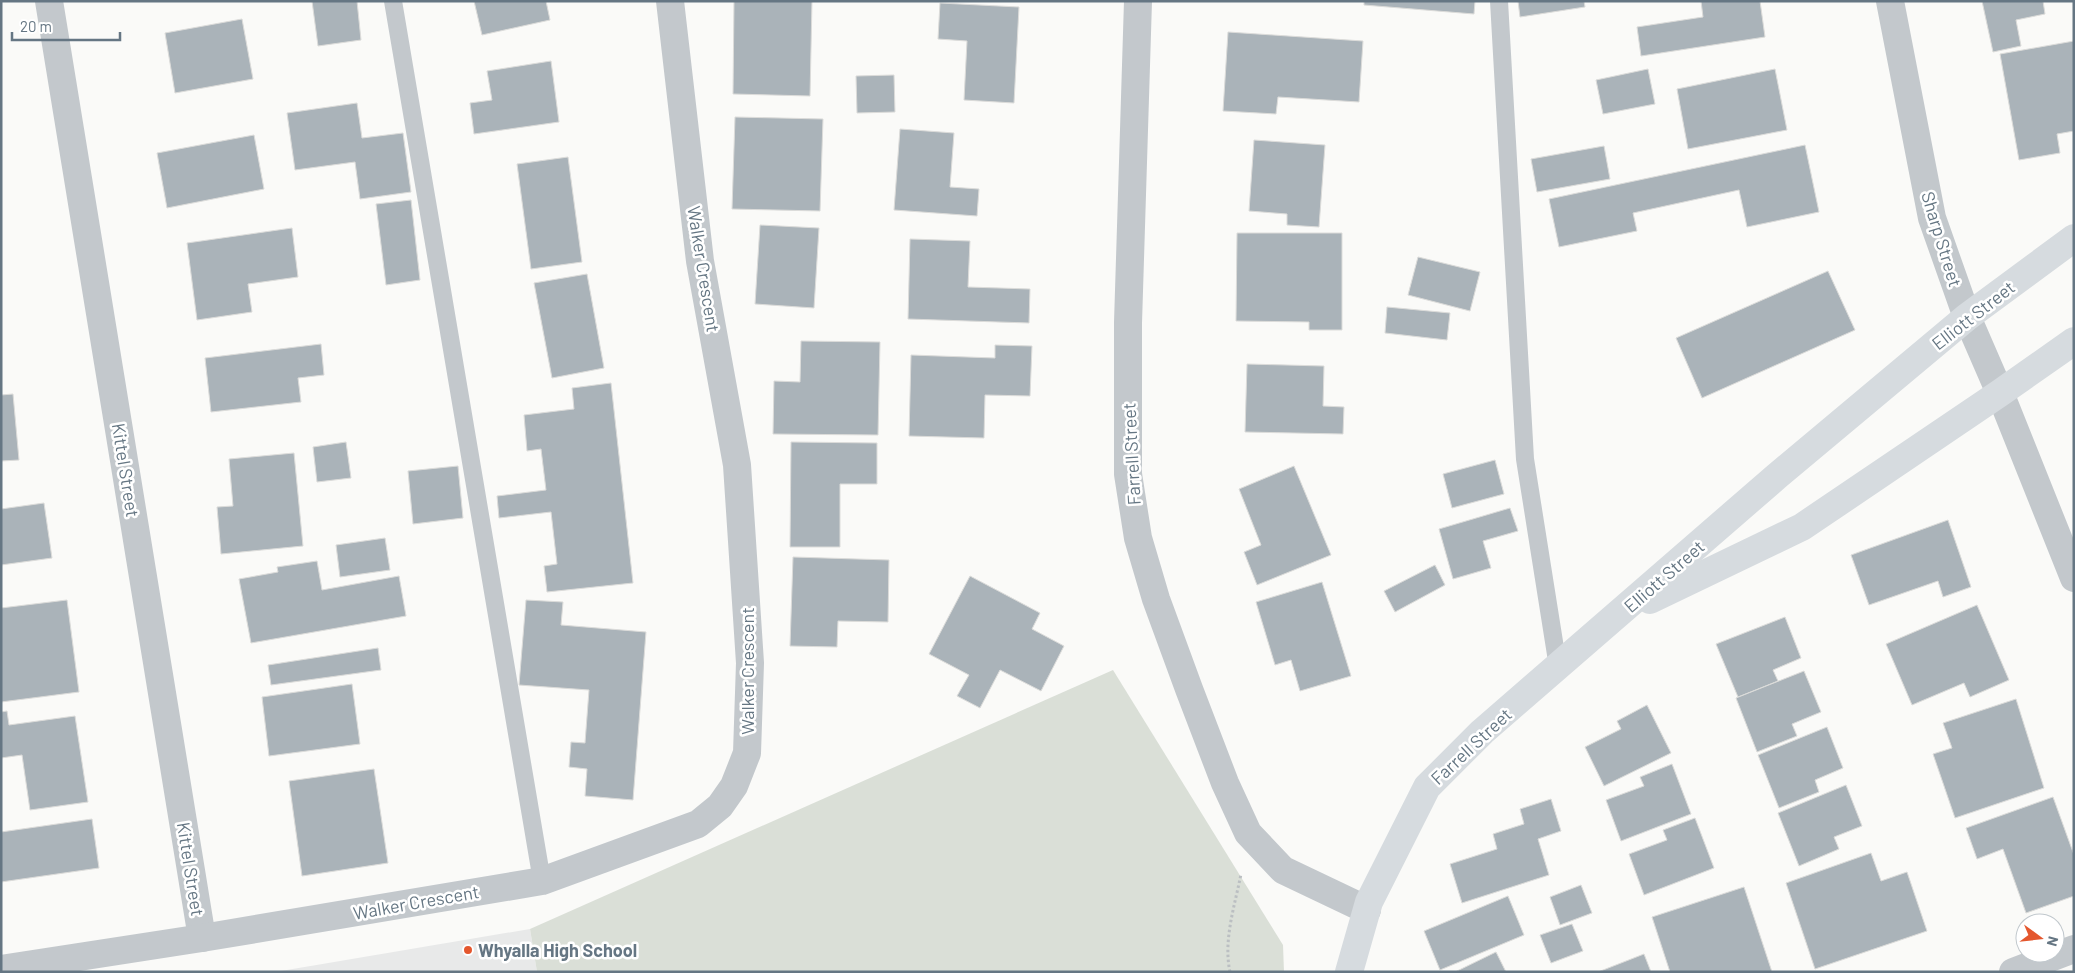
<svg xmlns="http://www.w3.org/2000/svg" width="2075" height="973" font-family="Barlow,sans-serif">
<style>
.built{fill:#e8e9e9}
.green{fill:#dadfd7}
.building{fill:#aab3b9;stroke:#dcdcda}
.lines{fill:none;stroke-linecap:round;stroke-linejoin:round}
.path{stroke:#bbbfc2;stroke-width:3;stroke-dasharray:2.5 2.5;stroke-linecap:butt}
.lane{stroke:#c3c8cc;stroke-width:18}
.street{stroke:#c3c8cc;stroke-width:28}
.secondary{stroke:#d6dbdf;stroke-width:28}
.poi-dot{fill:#e4572e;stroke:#fff;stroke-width:2}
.labels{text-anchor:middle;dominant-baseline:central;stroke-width:5;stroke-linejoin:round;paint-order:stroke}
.street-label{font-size:18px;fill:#657683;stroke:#fff}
.poi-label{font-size:18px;font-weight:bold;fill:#657683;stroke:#fff;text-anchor:start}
</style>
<rect width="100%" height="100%" fill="#fafaf8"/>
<!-- built -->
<path class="built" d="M530,929L537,972H275Z"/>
<!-- green -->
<path class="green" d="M1113,670L1283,945L1284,972H537L530,929Z"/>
<!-- building -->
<g class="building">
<path d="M312,1H357L361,40L318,46Z"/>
<path d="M474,1H546L550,20L482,35Z"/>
<path d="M734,1H812L810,96L733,94Z"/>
<path d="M1364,1H1475L1474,14L1364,5Z"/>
<path d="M1518,1H1584L1585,7L1520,17Z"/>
<path d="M1701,1H1760L1765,37L1641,56L1637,27L1703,17Z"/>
<path d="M1982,1H2043L2045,14L2016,20L2021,46L1993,52Z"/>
<path d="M940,3L1019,7L1014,103L964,100L967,41L938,39Z"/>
<path d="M242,19L253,79L175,93L165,33Z"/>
<path d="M1228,32L1363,41L1359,102L1278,97L1276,114L1223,111Z"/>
<path d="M2074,41V131L2057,134L2060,153L2019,160L2000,54Z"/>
<path d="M551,61L559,122L474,134L470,103L492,100L487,71Z"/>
<path d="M1648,69L1655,104L1603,114L1596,80Z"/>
<path d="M1775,69L1787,130L1688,149L1677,89Z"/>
<path d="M894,75L895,112L857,113L856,76Z"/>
<path d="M357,103L362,138L403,133L411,192L360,199L355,162L295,170L287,113Z"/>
<path d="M735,117L823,119L820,211L732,209Z"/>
<path d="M900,129L954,133L950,187L979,189L977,216L894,210Z"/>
<path d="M254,135L264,189L167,208L157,153Z"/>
<path d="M1254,140L1325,145L1319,227L1287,225V214L1249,211Z"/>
<path d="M1805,145L1819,212L1747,227L1739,190L1633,213L1637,231L1559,247L1549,199Z"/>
<path d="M1604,146L1610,179L1537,192L1531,159Z"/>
<path d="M568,157L582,262L531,269L517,164Z"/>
<path d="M411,200L420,280L386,285L376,204Z"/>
<path d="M760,225L819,228L814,308L755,304Z"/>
<path d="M292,228L298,277L248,284L252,312L197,320L187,243Z"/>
<path d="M1237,233H1342V330H1309V322L1236,321Z"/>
<path d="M910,239L970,241L968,287L1030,289L1029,323L908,319Z"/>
<path d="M1418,257L1480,272L1470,311L1408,295Z"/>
<path d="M1828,271L1855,330L1702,398L1676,338Z"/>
<path d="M587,274L604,368L552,378L534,283Z"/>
<path d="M1387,307L1450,313L1447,340L1385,333Z"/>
<path d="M801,341L880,342L878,435L773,434L774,381L800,382Z"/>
<path d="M321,344L324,375L298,378L301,402L211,412L205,358Z"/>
<path d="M995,345L1032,346L1030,396L985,395L984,438L909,436L911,355L995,358Z"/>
<path d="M1247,364L1324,366L1323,406L1344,407L1343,434L1245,432Z"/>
<path d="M611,383L633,583L547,592L544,566L557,564L551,512L499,518L497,496L546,490L541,449L527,451L524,415L574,409L572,388Z"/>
<path d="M13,394L19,460L1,461V395Z"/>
<path d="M346,442L351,478L317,482L313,447Z"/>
<path d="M791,442L877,443V484H840V547H790Z"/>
<path d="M294,453L303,546L221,554L217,507L233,506L229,459Z"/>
<path d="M1495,460L1504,494L1452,508L1443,474Z"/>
<path d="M458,466L463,518L413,524L408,471Z"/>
<path d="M1294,466L1331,555L1257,585L1244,552L1261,545L1239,489Z"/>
<path d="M44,503L52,558L1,565V509Z"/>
<path d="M1510,508L1518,531L1483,541L1491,568L1453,579L1439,529Z"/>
<path d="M1948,520L1971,587L1943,597L1938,581L1869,605L1851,555Z"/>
<path d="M385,538L390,570L340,577L336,545Z"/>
<path d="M793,557L889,560L888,622L838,621L837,647L790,646Z"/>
<path d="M317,561L322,590L399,576L406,616L251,643L239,579L278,572L277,567Z"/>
<path d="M1435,565L1445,585L1395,612L1384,591Z"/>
<path d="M970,576L1040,613L1032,629L1064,646L1041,691L1000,670L980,708L957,696L969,675L929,654Z"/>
<path d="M1322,582L1351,676L1300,691L1291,660L1275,665L1256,602Z"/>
<path d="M67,600L79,692L1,702V608Z"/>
<path d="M526,600L563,602L561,625L646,632L633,800L585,796L587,769L569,767L571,742L585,743L589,690L519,685Z"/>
<path d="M1977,605L2009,680L1970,697L1964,683L1912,705L1886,644Z"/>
<path d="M1785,617L1801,658L1773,670L1778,681L1738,697L1716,644Z"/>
<path d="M378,648L381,670L271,685L268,665Z"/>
<path d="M1804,671L1821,712L1792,724L1797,736L1757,752L1736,698Z"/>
<path d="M352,684L360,744L269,756L262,697Z"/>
<path d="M2016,699L2044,788L1955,818L1933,754L1952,748L1943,723Z"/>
<path d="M1647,705L1671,753L1604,786L1585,747L1621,729L1617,721Z"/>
<path d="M7,711L9,725L75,716L88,802L30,810L22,755L1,758V712Z"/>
<path d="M1827,727L1843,768L1815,780L1819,792L1779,808L1758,755Z"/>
<path d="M1672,764L1691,814L1621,841L1606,800L1644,786L1640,777Z"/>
<path d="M374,769L388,863L302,876L289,781Z"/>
<path d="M1846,785L1862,826L1834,837L1839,849L1799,866L1778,813Z"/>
<path d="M2053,797L2074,855V896L2026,913L2003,849L1977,859L1966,828Z"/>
<path d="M1551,799L1561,831L1538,839L1549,875L1462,903L1450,864L1497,849L1493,834L1524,824L1520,809Z"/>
<path d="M1695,818L1714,868L1644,895L1629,854L1667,840L1663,830Z"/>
<path d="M92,819L99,868L1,882V832Z"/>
<path d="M1871,853L1881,881L1907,872L1927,931L1815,969L1786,883Z"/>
<path d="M1581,885L1592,913L1560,925L1550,897Z"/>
<path d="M1744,887L1772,972H1670L1652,917Z"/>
<path d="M1508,896L1524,935L1440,970L1424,931Z"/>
<path d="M1572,924L1583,951L1551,963L1540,935Z"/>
<path d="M1496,952L1506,972H1455Z"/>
<path d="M1644,954L1651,972H1598Z"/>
</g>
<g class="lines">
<!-- path -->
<path class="path" d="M1230,972C1223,940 1235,905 1241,874"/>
<!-- lane -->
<g class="lane">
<path d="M393,1L542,881"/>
<path d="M1499,1L1525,459L1558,667"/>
</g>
<!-- street -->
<g class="street">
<path d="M49,1L202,938"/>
<path d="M1138,1L1128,323V474L1138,538L1156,599L1189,689L1225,783L1248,833L1283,870L1367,910"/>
<path d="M1890,1L1932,218L1967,317L2000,393L2074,578"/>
<path d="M1,969L202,938L542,881L698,824L720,806L734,786L747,753L750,663L737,465L700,261L670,1"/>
<path d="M2013,972L2074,949"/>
</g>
<!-- secondary -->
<g class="secondary">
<path d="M1650,600L1802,527L2000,393L2074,341"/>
<path d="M1349,972L1369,902L1427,787L1482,732L1777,476L1967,317L2074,238"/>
</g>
</g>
<!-- markers -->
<circle class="poi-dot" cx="468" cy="950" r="5"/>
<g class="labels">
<!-- street labels -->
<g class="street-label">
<text transform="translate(1942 239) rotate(73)">Sharp Street</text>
<text transform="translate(704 269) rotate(81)">Walker Crescent</text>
<text transform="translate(1973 315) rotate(-38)">Elliott Street</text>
<text transform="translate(1131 454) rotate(-93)">Farrell Street</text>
<text transform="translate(126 470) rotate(81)">Kittel Street</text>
<text transform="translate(1664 576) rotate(-41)">Elliott Street</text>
<text transform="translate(747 671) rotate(-90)">Walker Crescent</text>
<text transform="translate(1471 746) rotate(-43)">Farrell Street</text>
<text transform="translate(191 869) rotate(81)">Kittel Street</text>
<text transform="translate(416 902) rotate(-10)">Walker Crescent</text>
</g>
<!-- poi labels -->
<g class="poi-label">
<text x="478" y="950">Whyalla High School</text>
</g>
</g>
<!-- border -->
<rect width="2075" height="973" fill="none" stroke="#657683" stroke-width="5"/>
<!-- north arrow -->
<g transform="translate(2040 938) rotate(105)"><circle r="24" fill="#ffffff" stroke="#c1c8cd"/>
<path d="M0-4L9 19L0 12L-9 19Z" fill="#e4572e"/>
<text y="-8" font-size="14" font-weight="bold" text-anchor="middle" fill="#657683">N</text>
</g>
<!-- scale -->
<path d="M12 32v8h108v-8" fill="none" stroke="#657683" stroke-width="2.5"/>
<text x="20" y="32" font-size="15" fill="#657683" stroke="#ffffff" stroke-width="4" paint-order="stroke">20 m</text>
</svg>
